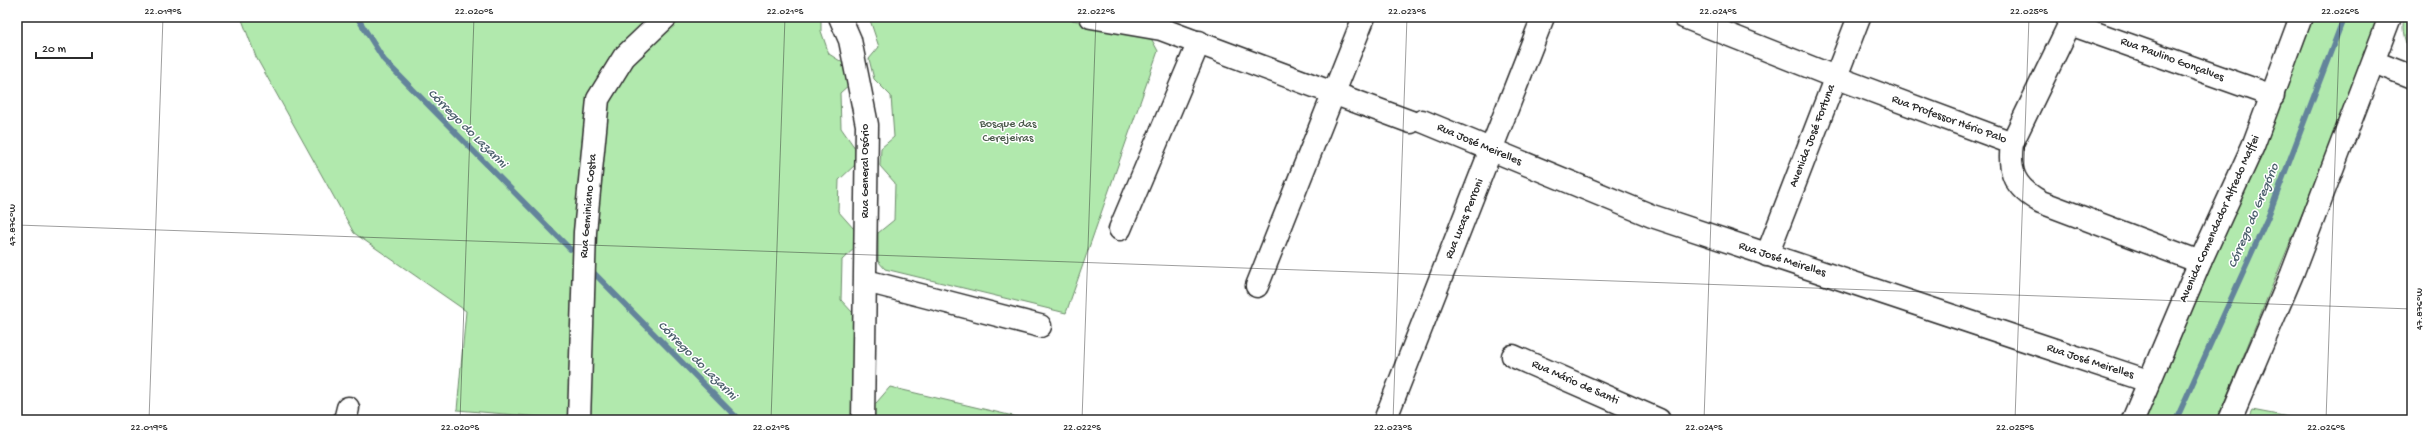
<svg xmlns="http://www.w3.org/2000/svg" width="2429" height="437" font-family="'Gochi Hand',sans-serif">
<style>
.green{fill:#b1e9ad;stroke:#6e8a6c}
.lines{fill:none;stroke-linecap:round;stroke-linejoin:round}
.stream{stroke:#63849b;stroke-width:5.5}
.minor-casing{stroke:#2b2b2b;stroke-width:25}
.major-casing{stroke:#2b2b2b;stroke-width:25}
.minor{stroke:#fff;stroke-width:22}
.major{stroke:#fff;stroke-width:22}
.ticks{fill:none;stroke:#2b2b2b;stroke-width:1;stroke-opacity:0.45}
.labels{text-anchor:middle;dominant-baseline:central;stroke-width:3;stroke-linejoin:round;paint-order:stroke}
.street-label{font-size:12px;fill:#2b2b2b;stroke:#fff}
.park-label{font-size:12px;fill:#4c5a4c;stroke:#fff}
.water-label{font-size:13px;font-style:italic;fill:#4c5f6c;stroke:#fff}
.neatline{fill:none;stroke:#2b2b2b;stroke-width:1.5}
.ticks-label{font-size:10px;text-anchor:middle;fill:#2b2b2b}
</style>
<rect width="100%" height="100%" fill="#fff"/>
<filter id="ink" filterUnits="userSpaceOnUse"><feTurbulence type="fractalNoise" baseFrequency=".025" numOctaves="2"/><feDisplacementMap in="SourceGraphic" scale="8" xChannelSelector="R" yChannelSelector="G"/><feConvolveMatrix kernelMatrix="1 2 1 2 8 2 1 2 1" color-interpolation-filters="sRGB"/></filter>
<g filter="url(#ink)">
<!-- green -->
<g class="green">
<path d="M241,17H648L596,92L673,17H821V31L829,54L848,66L851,83L840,93L841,128L855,148L856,164L839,180L838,211L854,229L858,245L842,260L841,300L853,313L852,407L863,420H577L457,410L466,311L354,233L256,57Z"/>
<path d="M869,17H1056L1142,33L1152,40L1158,51L1066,313L885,269L878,261V233L894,220L895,183L880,166L881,148L894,137L891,96L874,79L869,59L879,47Z"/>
<path d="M2311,17H2379L2336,131L2217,420H2143Z"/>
<path d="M2404,17H2412V58C2405,45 2401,31 2404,17Z"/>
<path d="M890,387L1030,420H869L870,410Z"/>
<path d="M2252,410L2304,420H2247Z"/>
</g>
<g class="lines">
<!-- stream -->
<g class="stream">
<path d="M357,17L384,60L570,249"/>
<path d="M589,268L739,420"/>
<path d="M2176,420L2268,217L2344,17"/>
</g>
<defs>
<g id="minor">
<path d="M840,17L850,40L867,125L863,420"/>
<path d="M1091,17L1161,29L1411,122"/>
<path d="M1684,17L1835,77L2012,143C2008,172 2014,187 2041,202L2200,262"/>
<path d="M2070,24L2273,96"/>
<path d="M2374,62L2412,77"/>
<path d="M1422,121L1652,216L2148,381"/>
<path d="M2012,143L2073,17"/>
<path d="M1120,229L1199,42"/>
<path d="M1767,255L1859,17"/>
<path d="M866,281L1040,326"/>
<path d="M1257,286L1364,17"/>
<path d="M1513,356L1659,420"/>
<path d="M345,420L348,408"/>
<path d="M579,420L585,232L598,99L624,57L666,17"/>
<path d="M1385,420L1543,17"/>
</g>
<g id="major">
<path d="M2133,420L2200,262L2253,146L2301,17"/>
<path d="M2230,420L2292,274L2390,17"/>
</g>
</defs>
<!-- minor casing -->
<use href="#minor" class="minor-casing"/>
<!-- major casing -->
<use href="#major" class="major-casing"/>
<!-- minor -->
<use href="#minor" class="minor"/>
<!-- major -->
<use href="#major" class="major"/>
</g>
</g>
<!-- ticks -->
<path class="ticks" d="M2362,17L2412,19M17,225L2412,309M149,420L163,17M460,420L474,17M771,420L785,17M1082,420L1096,17M1393,420L1407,17M1704,420L1718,17M2015,420L2029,17M2326,420L2340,17"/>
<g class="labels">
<!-- street labels -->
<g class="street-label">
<text transform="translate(2172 60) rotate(20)">Rua Paulino Gonçalves</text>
<text transform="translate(1949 120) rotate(20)">Rua Professor Hério Palo</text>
<text transform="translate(1813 136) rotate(-69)">Avenida José Fortuna</text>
<text transform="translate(1479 145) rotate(23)">Rua José Meirelles</text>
<text transform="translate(866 171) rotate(-90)">Rua General Osório</text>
<text transform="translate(589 206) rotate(-85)">Rua Geminiano Costa</text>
<text transform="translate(1465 219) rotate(-68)">Rua Lucas Perroni</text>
<text transform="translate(2220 219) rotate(-66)">Avenida Comendador Alfredo Maffei</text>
<text transform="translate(1782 260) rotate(18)">Rua José Meirelles</text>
<text transform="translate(2090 362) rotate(18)">Rua José Meirelles</text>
<text transform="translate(1575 383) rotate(24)">Rua Mário de Santi</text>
</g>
<!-- park labels -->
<g class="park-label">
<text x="1008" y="125">Bosque das<tspan x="1008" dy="14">Cerejeiras</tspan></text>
</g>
<!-- water labels -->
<g class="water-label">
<text transform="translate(467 129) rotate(45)">Córrego do Lazarini</text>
<text transform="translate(2254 216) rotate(-67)">Córrego do Gregório</text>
<text transform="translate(697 361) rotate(45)">Córrego do Lazarini</text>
</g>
</g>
<!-- margin -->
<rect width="2429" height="437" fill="none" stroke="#fff" stroke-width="44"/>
<!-- scale -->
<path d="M36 52v6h56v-6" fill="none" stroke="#2b2b2b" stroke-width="2"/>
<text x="42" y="52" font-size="12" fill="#2b2b2b" stroke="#ffffff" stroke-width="3" paint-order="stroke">20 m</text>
<rect x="22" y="22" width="2385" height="393" class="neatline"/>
<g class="ticks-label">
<text x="163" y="14">22.019°S</text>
<text x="474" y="14">22.020°S</text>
<text x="785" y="14">22.021°S</text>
<text x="1096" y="14">22.022°S</text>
<text x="1407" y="14">22.023°S</text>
<text x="1718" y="14">22.024°S</text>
<text x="2029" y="14">22.025°S</text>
<text x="2340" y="14">22.026°S</text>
<text transform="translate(11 225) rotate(-90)" y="4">47.876°W</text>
<text transform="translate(2418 309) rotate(-90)" y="4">47.876°W</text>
<text x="149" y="430">22.019°S</text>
<text x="460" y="430">22.020°S</text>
<text x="771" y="430">22.021°S</text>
<text x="1082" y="430">22.022°S</text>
<text x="1393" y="430">22.023°S</text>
<text x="1704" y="430">22.024°S</text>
<text x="2015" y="430">22.025°S</text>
<text x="2326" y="430">22.026°S</text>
</g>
</svg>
